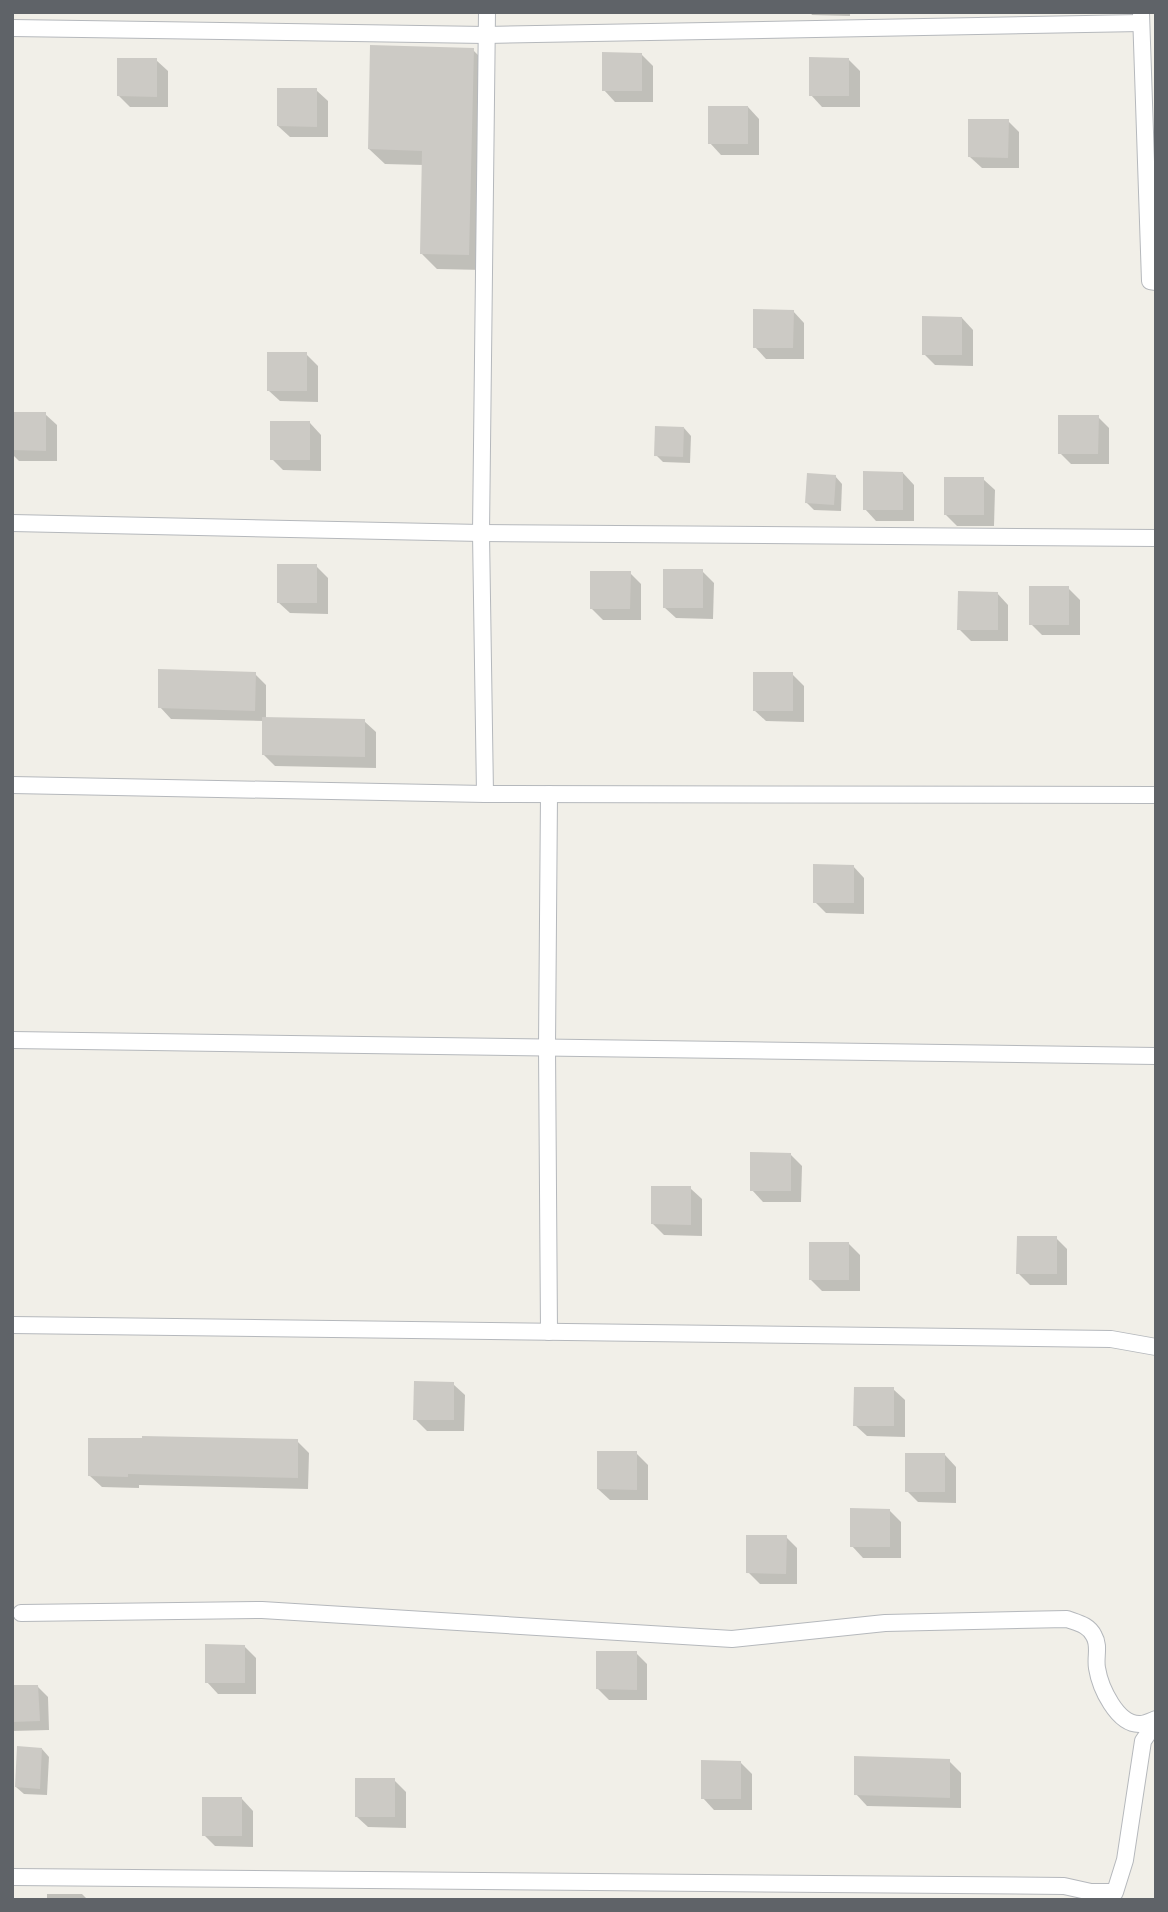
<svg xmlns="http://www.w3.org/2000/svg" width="1168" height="1912" font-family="Overpass,sans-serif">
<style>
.shadow{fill:#0003}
.building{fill:#cccac5}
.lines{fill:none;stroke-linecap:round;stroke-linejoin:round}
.street-casing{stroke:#b5b8bc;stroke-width:18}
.street{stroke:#fff;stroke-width:16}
</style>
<rect width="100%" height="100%" fill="#f1efe8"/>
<!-- shadow -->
<g class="shadow">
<path d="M810,12H850V16L812,15Z"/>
<path d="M473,50L488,65L484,270L437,269L422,254L424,165L385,164L369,149Z"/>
<path d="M641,54L653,66V102H615L604,90Z"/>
<path d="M156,60L168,71V107H130L119,96Z"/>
<path d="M849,60L860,71V107H822L811,95Z"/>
<path d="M316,90L328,101V137H290L278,126Z"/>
<path d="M748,107L759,119V155H721L710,143Z"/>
<path d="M1008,121L1019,132V168H982L970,157Z"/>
<path d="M793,311L804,323V359H766L755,347Z"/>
<path d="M962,318L973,330V366L935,365L924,354Z"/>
<path d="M306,354L318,366V402L280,401L268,390Z"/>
<path d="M12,414H45L57,425V461H19L12,454Z"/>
<path d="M1098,417L1109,428V464H1071L1060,453Z"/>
<path d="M310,423L321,435V471L283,470L272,459Z"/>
<path d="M684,428L691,436L690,463L663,462L656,455Z"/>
<path d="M903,473L914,485V521H876L865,509Z"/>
<path d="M835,476L842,484L841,511L814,510L807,503Z"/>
<path d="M983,479L995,490L994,526H957L945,514Z"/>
<path d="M316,566L328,578V614L290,613L278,602Z"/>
<path d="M702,571L714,583L713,619L676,618L664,607Z"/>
<path d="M630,573L641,584V620H603L592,609Z"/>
<path d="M1068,588L1080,600V635H1042L1031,624Z"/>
<path d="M997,593L1008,605V641H971L959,629Z"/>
<path d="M255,674L266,685V719L364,721L376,732V768L275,766L264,755V721L171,719L160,707Z"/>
<path d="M792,674L804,686V722L766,721L754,710Z"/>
<path d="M853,866L864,878V914L826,913L815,902Z"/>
<path d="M790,1154L802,1166L801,1202H763L752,1190Z"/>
<path d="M690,1188L702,1199V1236L664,1235L653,1224Z"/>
<path d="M1056,1238L1067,1249V1285H1030L1018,1273Z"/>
<path d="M849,1244L860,1255V1291H822L811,1280Z"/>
<path d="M453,1384L465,1395L464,1431H427L415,1419Z"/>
<path d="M893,1389L905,1400V1437L867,1436L855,1425Z"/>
<path d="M297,1441L309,1453L308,1489L139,1485V1488L102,1487L90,1476Z"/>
<path d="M636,1453L648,1465V1500H610L598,1489Z"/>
<path d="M945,1455L956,1467V1503L918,1502L907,1491Z"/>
<path d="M889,1510L901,1522V1558H863L852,1546Z"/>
<path d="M786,1537L797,1548V1584H760L748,1572Z"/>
<path d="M245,1647L256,1658V1694H218L207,1682Z"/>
<path d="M636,1653L647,1664V1700H609L598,1689Z"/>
<path d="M12,1687H38L48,1697L49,1730L12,1731Z"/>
<path d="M42,1749L49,1757L47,1795L24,1794L16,1787Z"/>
<path d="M949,1761L961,1773V1808L867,1806L856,1794Z"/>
<path d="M740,1762L752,1774V1810H714L703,1798Z"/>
<path d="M394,1780L406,1792V1828L368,1827L356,1816Z"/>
<path d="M242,1799L253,1811V1847L215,1846L204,1835Z"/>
<path d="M47,1894H82L88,1900H47Z"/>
</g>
<!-- building -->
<g class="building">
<path d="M370,45L474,48L469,255L420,254L422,151L368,149Z"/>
<path d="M602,52L642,53V91H602Z"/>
<path d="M809,57L849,58V96H809Z"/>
<path d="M117,58H157V97L117,96Z"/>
<path d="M277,88H317V127L277,126Z"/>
<rect x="708" y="106" width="40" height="38"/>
<path d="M968,119H1009L1008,158L968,157Z"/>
<path d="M753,309L794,310L793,348H753Z"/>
<path d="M922,316L962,317V355H922Z"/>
<rect x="267" y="352" width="40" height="39"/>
<path d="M12,412H46V451L12,450Z"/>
<path d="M1058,415H1099L1098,454H1058Z"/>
<rect x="270" y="421" width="40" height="39"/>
<path d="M655,426L684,427L683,457L654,456Z"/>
<path d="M863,471L903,472V510H863Z"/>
<path d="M807,473L836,475L834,505L805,503Z"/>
<rect x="944" y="477" width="40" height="38"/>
<rect x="277" y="564" width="40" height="39"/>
<rect x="663" y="569" width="40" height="39"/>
<path d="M590,571H631L630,609H590Z"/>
<rect x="1029" y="586" width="40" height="39"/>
<path d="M958,591L998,592V630H957Z"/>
<path d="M158,669L256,672L255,711L158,708Z"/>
<rect x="753" y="672" width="40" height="39"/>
<path d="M262,717L365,719V757L262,755Z"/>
<path d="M813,864L854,865V903H813Z"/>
<path d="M750,1152L791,1153V1191H750Z"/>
<path d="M651,1186H691V1225L651,1224Z"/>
<path d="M1017,1236H1057V1274H1016Z"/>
<rect x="809" y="1242" width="40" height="38"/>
<path d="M414,1381L454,1382V1420H413Z"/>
<path d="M854,1387H894V1426H853Z"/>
<path d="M142,1436L298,1439V1478L128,1474V1477L88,1476V1438H142Z"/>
<path d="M597,1451H637V1490L597,1489Z"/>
<rect x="905" y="1453" width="40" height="39"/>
<path d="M850,1508L890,1509V1547H850Z"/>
<path d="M746,1535H787L786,1574L746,1573Z"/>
<path d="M205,1644L245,1645V1683H205Z"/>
<path d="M596,1651H637V1690L596,1689Z"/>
<path d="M12,1685H38L40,1721L12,1722Z"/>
<path d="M17,1746L42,1748L40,1789L15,1787Z"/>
<path d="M854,1756L950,1759V1798L854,1795Z"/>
<path d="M701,1760L741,1761V1799H701Z"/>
<rect x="355" y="1778" width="40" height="39"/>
<rect x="202" y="1797" width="40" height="39"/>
</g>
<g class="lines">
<defs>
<g id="street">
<path d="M1141,13L1150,281L1156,282"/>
<path d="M12,28L486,35L1141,23"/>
<path d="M12,523L481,533L1156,538"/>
<path d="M12,785L485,794L1156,795"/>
<path d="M485,794L481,533L487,12"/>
<path d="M12,1040L1156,1056"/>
<path d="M12,1325L1111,1339L1156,1347"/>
<path d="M549,1332L547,1047L549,794"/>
<path d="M21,1613L262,1610L732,1639L885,1623L1067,1619C1078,1623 1089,1625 1094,1636C1100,1646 1095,1657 1097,1668C1100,1687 1117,1725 1140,1724C1145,1724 1151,1721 1156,1719"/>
<path d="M12,1877L1064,1886L1091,1892H1115L1125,1860L1143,1741L1156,1722"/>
</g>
</defs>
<!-- street casing -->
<use href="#street" class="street-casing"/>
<!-- street -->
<use href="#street" class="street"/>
</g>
<!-- border -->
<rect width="1168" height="1912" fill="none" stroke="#5f6368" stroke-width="28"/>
</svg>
